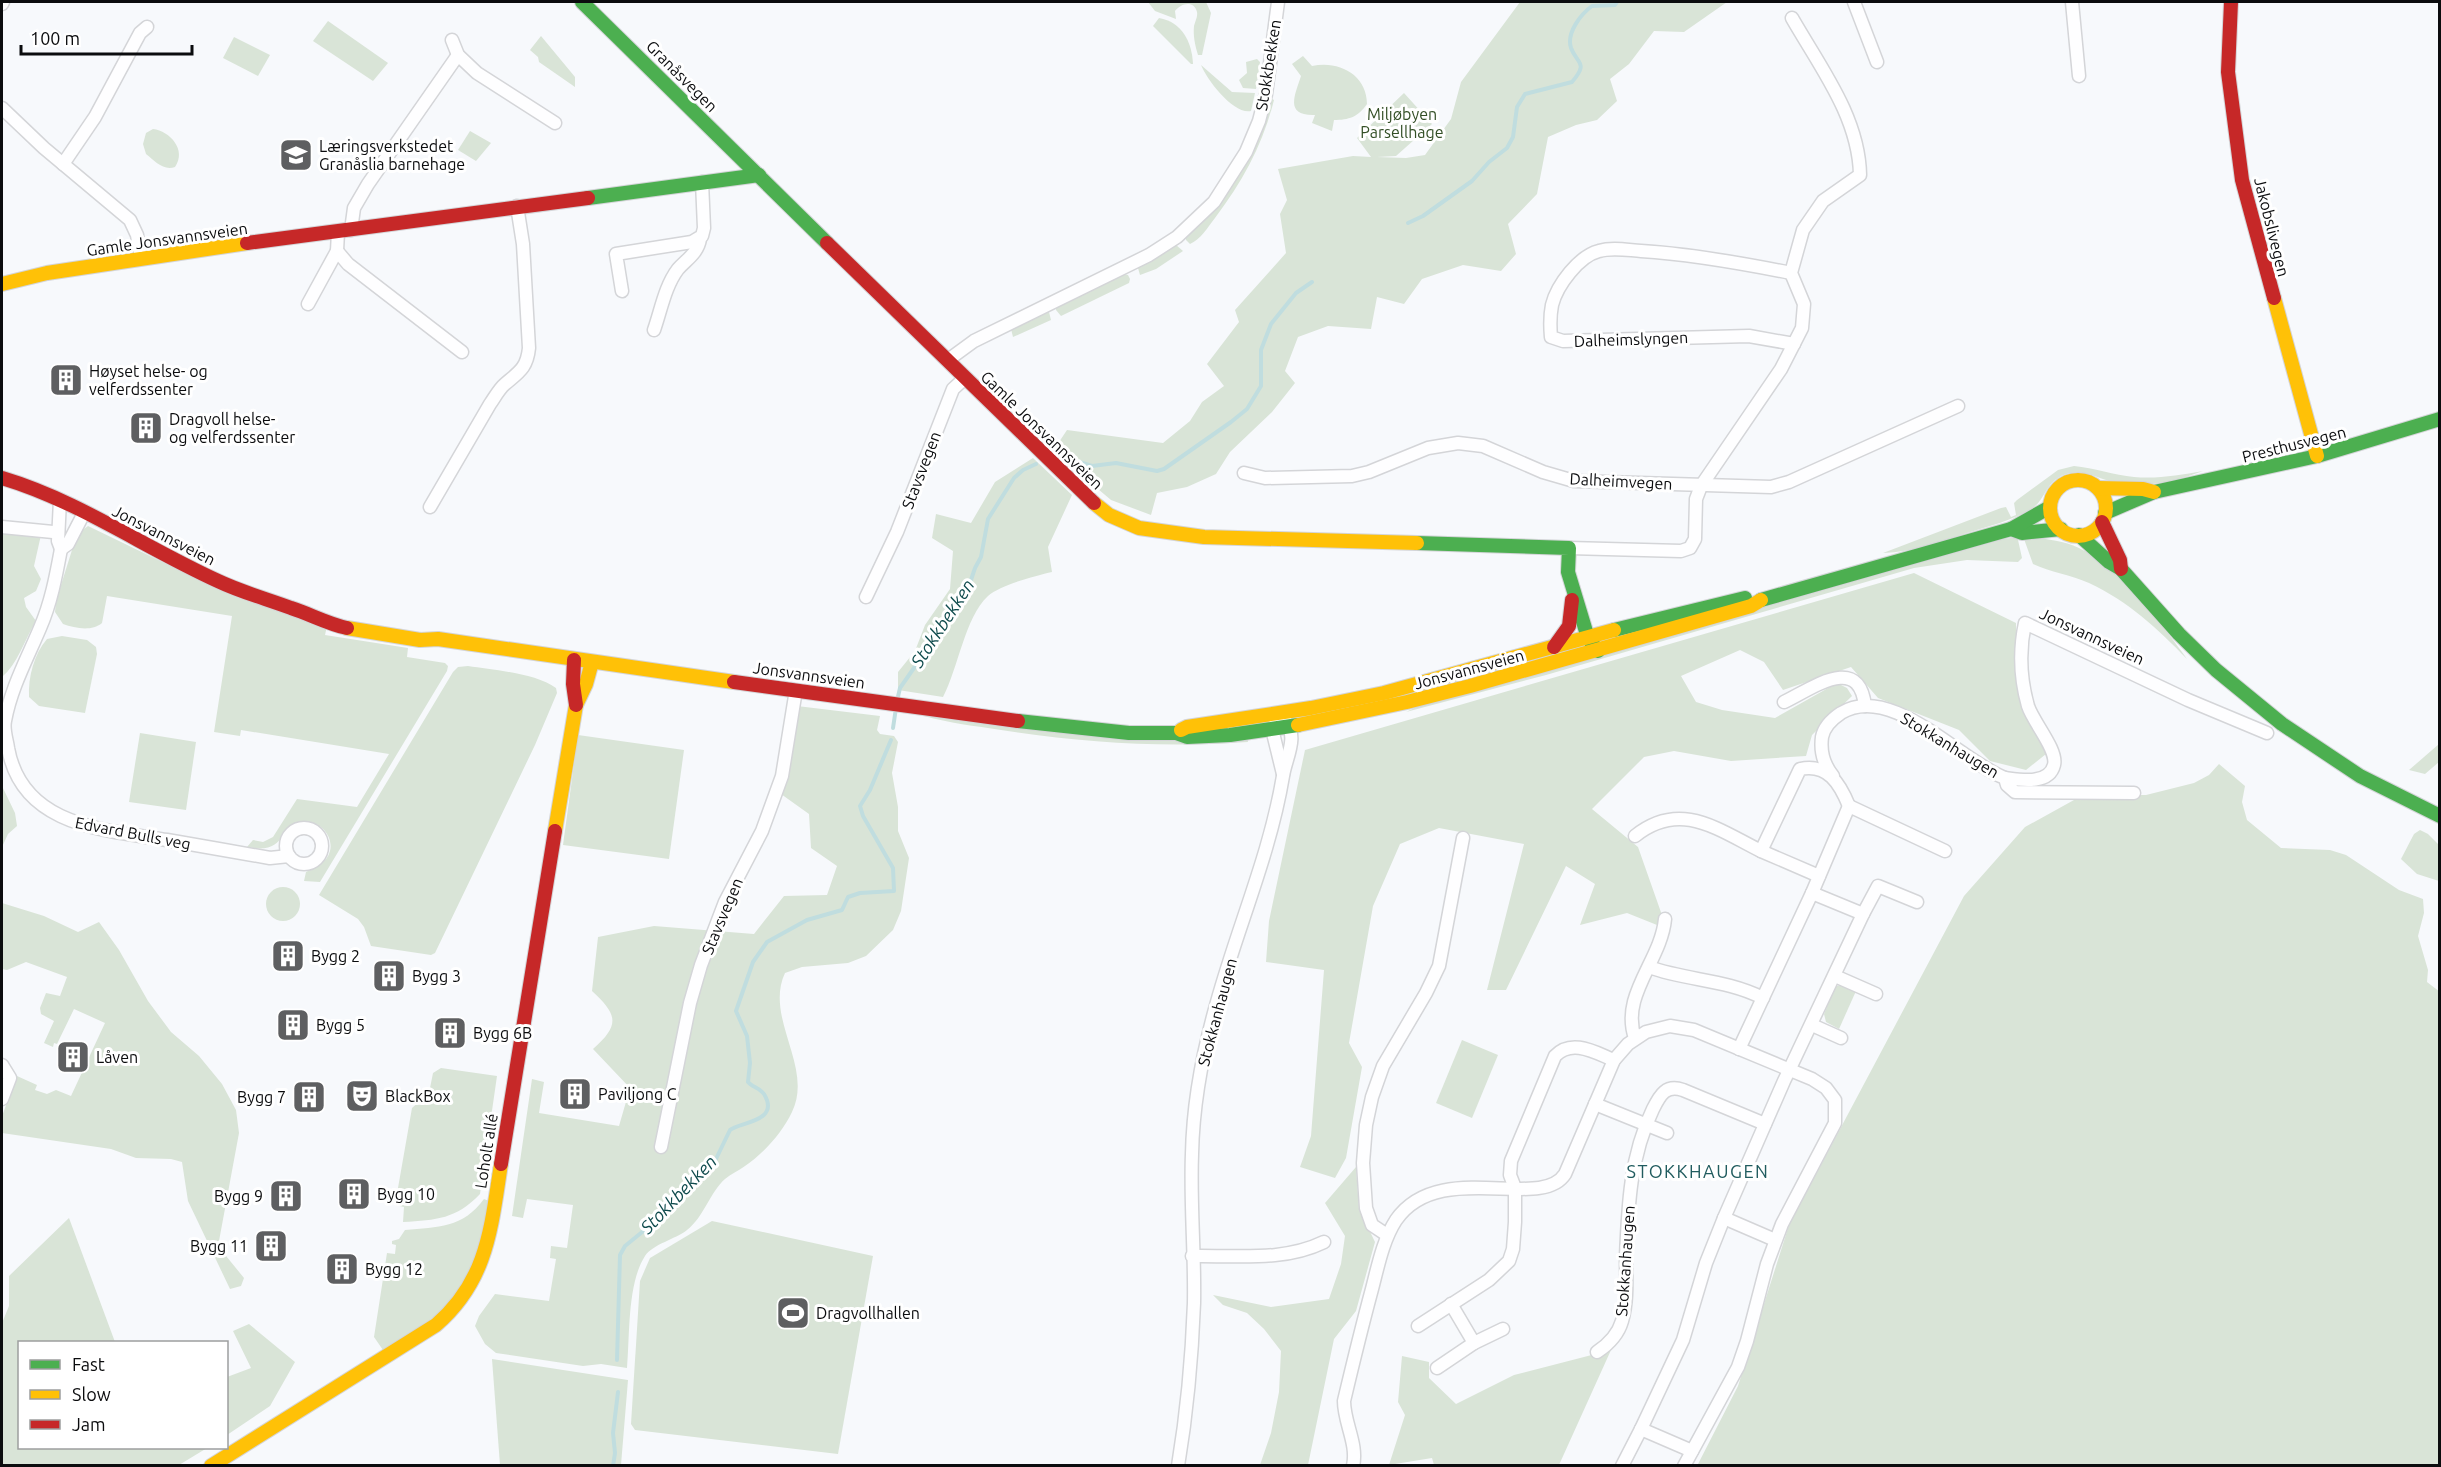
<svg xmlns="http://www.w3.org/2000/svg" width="2441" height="1467" font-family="Ubuntu,sans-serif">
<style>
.green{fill:#d9e4d7}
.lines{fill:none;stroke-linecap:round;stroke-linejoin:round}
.stream{stroke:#c0dddf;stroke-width:4}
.street-casing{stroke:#d4d5d8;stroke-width:15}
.fast-casing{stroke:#d4d5d8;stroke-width:16}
.slow-casing{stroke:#d4d5d8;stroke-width:16}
.jam-casing{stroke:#d4d5d8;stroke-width:16}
.street{stroke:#fefeff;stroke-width:12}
.fast{stroke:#4caf50;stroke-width:14}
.slow{stroke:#ffc107;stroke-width:14}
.jam{stroke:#c62828;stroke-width:14}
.labels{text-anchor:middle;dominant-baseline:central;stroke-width:6;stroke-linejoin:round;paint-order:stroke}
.street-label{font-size:16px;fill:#0b0c0e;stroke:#fff}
.park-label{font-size:16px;fill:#334f26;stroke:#fff}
.poi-label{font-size:16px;fill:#0b0c0e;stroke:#fff;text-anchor:start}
.water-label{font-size:18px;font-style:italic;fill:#0f4b4d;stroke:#fff}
.neighbourhood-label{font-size:18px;letter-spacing:1.5px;fill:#215c5f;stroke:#fff}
</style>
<rect width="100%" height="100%" fill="#f7f9fc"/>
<!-- green -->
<g class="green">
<path d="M1148,2H1206L1211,13L1202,55H1198C1195,45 1193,36 1194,26C1195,22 1198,16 1197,12C1194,0 1181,3 1175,11L1176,19L1155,11Z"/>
<path d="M1520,2H1727L1684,32L1654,31L1629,64L1610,79L1617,101L1597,120L1576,125L1548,137L1537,194L1508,224L1516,254L1501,271L1463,265L1422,279L1404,304L1377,297L1371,329L1328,326L1298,337L1285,371L1295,383L1272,412L1230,452L1216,474L1187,487L1157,493L1151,515L1111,500L1053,451L1067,430L1163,443L1190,421L1202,402L1224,386L1207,364L1239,322L1235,310L1286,253L1280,214L1287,200L1278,169L1353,156L1371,157L1357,138L1404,93L1432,124L1396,156L1377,157L1406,158L1425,155L1451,119L1461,82Z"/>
<path d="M1159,18C1182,22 1192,42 1193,64H1191L1153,26Z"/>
<path d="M328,21L388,63L373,81L313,41Z"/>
<path d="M541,36L575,77V87L539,62L538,57L530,50Z"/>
<path d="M234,37L270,55L258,76L223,58Z"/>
<path d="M1303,56L1312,66C1339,60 1367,75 1367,104C1358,117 1349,120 1334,120L1332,131L1312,123L1315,115C1284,116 1295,95 1301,76L1292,64Z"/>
<path d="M1257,59L1260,62L1256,89L1243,88L1239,80L1247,73L1246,62Z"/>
<path d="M1201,65L1232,92L1255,93L1251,111C1234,115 1207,80 1201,65Z"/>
<path d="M1270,98L1274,100C1263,144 1243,181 1215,218C1208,227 1200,240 1190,244L1186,240V237C1234,195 1251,156 1270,98Z"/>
<path d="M153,129C170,131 187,150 175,167C163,171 155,161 146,154L143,144L146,133Z"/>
<path d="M470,131L491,143L476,161L458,150Z"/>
<path d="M1176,245L1183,251L1156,269L1140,275L1138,268Z"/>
<path d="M1124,274L1128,275L1130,279L1129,283L1061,316L1056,310V307Z"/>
<path d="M1049,312L1051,320L1013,337L1011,329Z"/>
<path d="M1033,458L1072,495L1048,547L1052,572C1035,576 1000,585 988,596C965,617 958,669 943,697L898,690V672L915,651L925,625L950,589L953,551L932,538L936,514L971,523L995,482Z"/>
<path d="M2074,466C2094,468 2114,475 2134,477C2158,479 2180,475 2203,471C2174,482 2145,488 2114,482C2099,479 2086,470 2070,473C2044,479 2047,500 2031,509C2011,521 1989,526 1967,533C1939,542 1913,552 1883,553L2001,508L2006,507L2011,517L2016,515L2014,503L2017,500L2058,470Z"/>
<path d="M88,526L210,585L327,626L325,635L408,648L407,657L445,663L448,666L447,671L320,882L304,881L306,872C315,867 327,863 330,851C334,835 318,819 302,822C277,826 288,855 247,847L253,840L263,842L273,837L297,799L357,807L389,754L241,730L240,736L214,732L232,616L107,596L102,623C91,632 75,628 63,624L55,612L56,601L77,534Z"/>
<path d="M2,531L41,535L34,566L41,579L36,591L24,598L26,607L36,621C24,641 18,663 2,677Z"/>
<path d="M2016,537C2038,538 2059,539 2079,548C2117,565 2163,625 2187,659C2158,629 2128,601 2089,583C2071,575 2050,572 2033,564L2024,539L2018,540L2022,558L2018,562L1967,560L1914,568L1546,675L1406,712L1425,703L2004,539Z"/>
<path d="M1914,573L2016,623V673L2024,708L2046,754L2026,770L1990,761L1959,730L1878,698L1851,667L1783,690L1764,662L1740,650L1681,676L1696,702L1722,710L1775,718L1837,683L1847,688L1852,696L1812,735L1806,756L1731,761L1674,751L1644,757L1592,809L1638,847L1663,918L1657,925L1627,913L1580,925L1595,884L1566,866L1506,990H1487L1524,844L1439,828L1400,844L1373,906L1349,1043L1362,1067L1346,1158L1335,1178L1300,1167L1311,1136L1324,970L1266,962L1269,921L1305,750Z"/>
<path d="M62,636L87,640L96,647L97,654L85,713L39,706L29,697C28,677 34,654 47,639Z"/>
<path d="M468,666C493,670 535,673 556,688L557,693L535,745L435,953L431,955L371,946L364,927L358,919L319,895L453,672L458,667Z"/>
<path d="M797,706L880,716L877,730L880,734L894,736L898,742L892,773L898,807V831L909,858L901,911L893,930L866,956L848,963L802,967L785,973C764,1018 814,1067 792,1112C782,1133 764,1153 745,1166C738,1171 731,1174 725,1179C710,1192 704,1217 687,1230C676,1239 653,1244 645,1256C627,1284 630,1336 627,1368L601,1364L583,1366L496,1353L485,1344L475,1326L479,1316L495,1294L549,1301L556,1259L550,1258L551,1246L567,1248L573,1205L527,1199L523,1218L512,1216L532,1079L544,1082L539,1113L619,1126L630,1088L593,1049C620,1025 618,1015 592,991L598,937L654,926L754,934L784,896L827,895L837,866L811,848L809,814L781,794Z"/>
<path d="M924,716L1247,735L1248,742C1165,748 1083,743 1001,730C975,726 949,723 924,716Z"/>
<path d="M140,733L196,742L186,810L129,802Z"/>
<path d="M578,735L684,750L669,859L563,845Z"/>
<path d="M2439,744V762L2425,774L2409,770Z"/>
<path d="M2219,764L2245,786L2242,802L2247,820L2281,848L2330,850L2346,855L2399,890L2423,899L2424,913L2418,936L2428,970L2427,982L2440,992L2439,1465L1697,1466L1738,1386L1789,1225L1964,896L2025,827L2083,795H2146L2194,783L2209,775Z"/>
<path d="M2,786L15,813L17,826L8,834L2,847Z"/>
<path d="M2420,830L2428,834L2439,845V881L2417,874L2401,859L2414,834Z"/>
<circle cx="283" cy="904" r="17"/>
<path d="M2,903L44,916L78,932L99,922L119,950L148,1001L171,1032L199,1056L222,1084L236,1110L239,1133L219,1241L222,1251L244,1278L241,1286L230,1289L188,1201L182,1162L171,1159L136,1158L111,1149L2,1133V1116L17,1076L37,1085L35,1090L47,1094L56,1090L71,1096L105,1023L74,1009L57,1044L54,1043L53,1047L44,1043L54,1021L41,1014L40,1008L46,993L60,996L67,977L26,962L7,970L2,969Z"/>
<path d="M1842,984L1856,991L1839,1029L1826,1022L1824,1014L1835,987Z"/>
<path d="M1462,1040L1498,1055L1472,1118L1436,1103Z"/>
<path d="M441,1068L497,1076L480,1194C456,1219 437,1220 403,1222L404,1207L395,1205L412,1108L429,1093L433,1073Z"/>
<path d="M1356,1167L1359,1209L1375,1242L1356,1311L1334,1339L1308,1465H1260L1271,1433L1279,1392L1281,1351L1264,1329L1247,1313L1223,1305L1213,1295L1271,1307L1329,1299L1341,1264L1345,1236L1325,1203Z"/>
<path d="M484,1199L489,1201C485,1224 482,1251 472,1273C454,1309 416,1330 383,1350L374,1337L387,1253L395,1254L396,1245L392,1244V1241L399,1239L405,1230C438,1227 463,1228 484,1199Z"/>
<path d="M69,1218L115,1342H20V1448H207L179,1465H2V1323L9,1306V1276Z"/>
<path d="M712,1221L873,1256L838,1454L635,1430L631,1424L640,1281L650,1258Z"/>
<path d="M249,1324L295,1362L270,1406L227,1435V1377L251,1368L233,1331Z"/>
<path d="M1611,1350L1559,1465H1434L1432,1458L1389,1465L1405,1415L1398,1402L1402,1356L1429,1362V1378L1456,1404L1514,1375Z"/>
<path d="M492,1359L628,1380L621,1465H500Z"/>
</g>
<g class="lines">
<!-- stream -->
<g class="stream">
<path d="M1408,223L1423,216L1472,181L1489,162L1507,148L1513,137L1517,107L1525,94L1572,82C1589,62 1577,64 1571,48C1566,33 1581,14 1592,6L1615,5L1617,2"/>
<path d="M1070,459L1092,466L1116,463L1157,471L1164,469L1231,422L1247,409L1261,386V350L1271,324L1296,293L1312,282"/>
<path d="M897,701L900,688L923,655L928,642L944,626L951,611L960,606L967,592L975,568L981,557L988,519L1014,478L1023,470L1036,464"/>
<path d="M893,728L896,708"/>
<path d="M617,1360L620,1255L625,1246L663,1215L667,1209L714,1163L730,1130C739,1122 781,1122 764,1094C760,1088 752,1087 748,1082L750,1063L747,1036L736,1011L753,962L767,942L807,920L842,910L848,897L860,893L894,891L893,868L863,816L860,806L870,790L891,740"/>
<path d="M613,1466L615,1453L613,1433L618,1392"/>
</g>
<defs>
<g id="street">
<path d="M1854,2L1877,62"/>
<path d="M2072,2L2079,76"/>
<path d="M2,4L3,2"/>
<path d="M452,40L458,55L477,73L555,123"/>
<path d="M2,108L44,148L130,220L137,235L141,258"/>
<path d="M63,164L95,117L140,33L147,27"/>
<path d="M351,230L354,208L368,184L458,55"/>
<path d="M337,251L348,264L462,352"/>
<path d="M1791,273C1741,263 1691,254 1641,251C1627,250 1612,247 1599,251C1579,256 1557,285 1552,305C1550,315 1550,326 1551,337L1563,341L1749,336L1794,344"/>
<path d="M622,291L616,254L692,242L702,236L704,228L702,182"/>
<path d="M308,304L337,251L338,232"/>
<path d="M654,330C661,310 665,286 678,269C686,260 698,253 700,239"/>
<path d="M948,360L974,341L1149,255L1177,237L1214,202L1246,152L1259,121L1266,94L1278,2"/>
<path d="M1244,473L1265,478L1352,476L1369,472L1428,448L1458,443L1483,446L1543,472L1574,481L1771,487L1789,482L1958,406"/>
<path d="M60,500L58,541L61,549L68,544L84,513"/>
<path d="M430,507L490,404C495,397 499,389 505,384C519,372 527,368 529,348L523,244L517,206"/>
<path d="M2,527L53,532"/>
<path d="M1569,548L1681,551L1690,548L1695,539L1696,499L1701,486L1781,369L1802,328L1804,304L1791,273L1803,230L1823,201L1860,175C1859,117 1820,67 1792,18"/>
<path d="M61,549C56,576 51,603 40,628C27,659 11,688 5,721C3,730 7,740 8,748C22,826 103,830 167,840C201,846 236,852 270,858L289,856"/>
<path d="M866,597L897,532L953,389L965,378"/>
<path d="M1784,702C1813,688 1859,653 1865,706"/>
<path d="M1275,724L1272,729L1283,774"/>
<path d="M1833,776C1824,765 1820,752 1822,737C1824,727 1832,719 1841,713C1891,682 1960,761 2005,778L2007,785L2015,792L2134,793"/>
<path d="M2005,778C2021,780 2049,785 2054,765C2058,750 2033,722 2028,706C2020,678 2019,651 2025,623L2188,700L2267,733"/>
<circle cx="304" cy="846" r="18"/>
<path d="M1635,836C1680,800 1717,829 1761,851"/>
<path d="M1819,876L1761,851L1800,769C1828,763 1840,784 1849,806"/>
<path d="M1812,893L1863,914L1878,886L1917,902"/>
<path d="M1649,967C1688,981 1725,979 1763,998"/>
<path d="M1835,976L1876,994"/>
<path d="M1812,1025L1841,1038"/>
<path d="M1635,1038C1620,995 1661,961 1665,919"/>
<path d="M1739,1049L1812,893L1849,806L1945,851"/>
<path d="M2,1065L10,1078L2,1099"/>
<path d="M1595,1104L1667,1133"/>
<path d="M661,1147L690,1003L701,965L725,902L762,831L782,776L796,690"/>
<path d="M1387,1235L1372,1225L1366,1208L1363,1163L1366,1125L1372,1097L1383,1066L1426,993L1439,966L1463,838"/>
<path d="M1775,1240L1724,1218L1784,1081L1863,914"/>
<path d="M1192,1256C1237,1255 1283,1262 1324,1242"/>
<path d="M1451,1304L1474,1343"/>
<path d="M1418,1326L1489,1280L1509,1261L1513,1249L1515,1222V1188L1510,1175L1511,1161L1555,1056C1572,1038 1596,1053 1614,1060"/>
<path d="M1597,1352C1609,1344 1618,1335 1622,1321C1628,1301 1626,1277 1626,1257C1628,1206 1630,1156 1653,1109C1660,1095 1666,1084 1683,1090L1765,1124"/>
<path d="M1437,1368L1474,1343L1503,1329"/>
<path d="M1692,1451L1641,1429L1683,1340L1706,1263L1724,1218"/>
<path d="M1178,1466C1187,1412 1192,1357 1194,1303C1195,1253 1190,1203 1192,1154C1193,1102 1203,1051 1217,1002C1238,926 1270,854 1283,776C1286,757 1299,737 1285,720"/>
<path d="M1353,1466C1358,1444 1344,1423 1344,1401C1353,1363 1362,1326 1372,1289C1378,1266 1383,1240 1396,1220C1439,1158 1541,1212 1565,1174L1614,1060L1628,1044L1646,1032L1670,1026L1694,1030L1812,1079L1826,1088L1835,1100V1123L1782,1224L1767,1264L1747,1341L1738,1367L1684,1466"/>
<path d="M1622,1466L1641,1429"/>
</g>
<g id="fast">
<path d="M582,2L827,243"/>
<path d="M588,198L759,175"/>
<path d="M2105,513L2154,492L2317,456L2440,419"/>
<path d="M2011,529L2022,533L2061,529"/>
<path d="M2079,535L2109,562L2121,569L2179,634L2216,670L2282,724L2360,776L2440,816"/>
<path d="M1417,543L1569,548L1568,572L1588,638L1598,651"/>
<path d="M1761,600L2011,529L2050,507"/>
<path d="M1614,630L1745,598"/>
<path d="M1018,721L1129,733H1176L1187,737L1230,735L1298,725"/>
</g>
<g id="slow">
<path d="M2,284L47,273L247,243"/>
<path d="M2274,298L2317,456"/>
<circle cx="2078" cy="508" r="28"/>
<path d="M2098,488L2143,489L2154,492"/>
<path d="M1094,503L1109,515L1139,528L1204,537L1417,543"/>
<path d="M347,628L420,640L438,639L734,682"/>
<path d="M1298,725L1407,702L1470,686L1751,606L1761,600"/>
<path d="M1181,730L1187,727L1311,708L1384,693L1614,630"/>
<path d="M555,831L576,705L586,684L592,662"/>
<path d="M211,1466L436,1325C488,1280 491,1227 501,1164"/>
</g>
<g id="jam">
<path d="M2231,2L2228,72L2242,180L2274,298"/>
<path d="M247,243L588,198"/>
<path d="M827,243L1094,503"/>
<path d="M2,478C79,501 145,548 218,581C241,592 267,599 291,608C310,614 328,624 347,628"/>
<path d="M2102,522L2120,560L2121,569"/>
<path d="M1554,647L1569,626L1572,600"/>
<path d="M574,660L573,684L576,705"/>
<path d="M734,682L1018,721"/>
<path d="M501,1164L555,831"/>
</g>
</defs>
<!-- street casing -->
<use href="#street" class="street-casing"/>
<!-- fast casing -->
<use href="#fast" class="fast-casing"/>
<!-- slow casing -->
<use href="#slow" class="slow-casing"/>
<!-- jam casing -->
<use href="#jam" class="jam-casing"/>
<!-- street -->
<use href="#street" class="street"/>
<!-- fast -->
<use href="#fast" class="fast"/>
<!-- slow -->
<use href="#slow" class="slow"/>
<!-- jam -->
<use href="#jam" class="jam"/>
</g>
<!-- icons -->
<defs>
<symbol id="school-square" viewBox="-11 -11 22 22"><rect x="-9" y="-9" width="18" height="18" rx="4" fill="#5e5f61" stroke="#fff"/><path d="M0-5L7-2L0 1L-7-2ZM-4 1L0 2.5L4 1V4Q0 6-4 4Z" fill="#fff"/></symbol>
<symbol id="building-square" viewBox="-11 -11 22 22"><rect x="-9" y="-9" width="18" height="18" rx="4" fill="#5e5f61" stroke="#fff"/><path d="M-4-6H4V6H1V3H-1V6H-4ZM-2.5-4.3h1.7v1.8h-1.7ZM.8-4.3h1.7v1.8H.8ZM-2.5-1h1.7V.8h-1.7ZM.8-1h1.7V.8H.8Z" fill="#fff"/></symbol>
<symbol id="theatre-square" viewBox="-11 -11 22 22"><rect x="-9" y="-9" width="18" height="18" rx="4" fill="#5e5f61" stroke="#fff"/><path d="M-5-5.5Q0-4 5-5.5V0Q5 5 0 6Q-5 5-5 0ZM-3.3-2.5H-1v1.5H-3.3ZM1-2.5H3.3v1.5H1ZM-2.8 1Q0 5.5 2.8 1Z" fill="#fff"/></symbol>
<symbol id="stadium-square" viewBox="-11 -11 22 22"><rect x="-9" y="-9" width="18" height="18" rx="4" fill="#5e5f61" stroke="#fff"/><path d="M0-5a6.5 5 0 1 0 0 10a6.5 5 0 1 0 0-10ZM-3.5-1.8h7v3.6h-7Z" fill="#fff"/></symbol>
</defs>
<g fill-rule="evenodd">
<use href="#school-square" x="277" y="136" width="38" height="38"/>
<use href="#building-square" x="47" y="361" width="38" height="38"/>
<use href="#building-square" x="127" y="409" width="38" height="38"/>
<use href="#building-square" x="269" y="937" width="38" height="38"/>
<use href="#building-square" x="370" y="957" width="38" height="38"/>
<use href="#building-square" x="274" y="1006" width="38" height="38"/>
<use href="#building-square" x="431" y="1014" width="38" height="38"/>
<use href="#building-square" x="54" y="1038" width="38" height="38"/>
<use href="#building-square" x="556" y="1075" width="38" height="38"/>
<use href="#theatre-square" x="343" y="1077" width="38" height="38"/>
<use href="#building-square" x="290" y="1078" width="38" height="38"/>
<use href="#building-square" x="335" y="1175" width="38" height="38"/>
<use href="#building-square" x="267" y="1177" width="38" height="38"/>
<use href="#building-square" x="252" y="1227" width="38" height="38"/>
<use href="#building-square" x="323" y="1250" width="38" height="38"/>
<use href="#stadium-square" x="774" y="1294" width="38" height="38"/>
</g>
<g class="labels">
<!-- street labels -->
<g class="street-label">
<text transform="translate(1268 65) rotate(-81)">Stokkbekken</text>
<text transform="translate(682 76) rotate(45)">Granåsvegen</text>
<text transform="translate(2272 227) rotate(76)">Jakobslivegen</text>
<text transform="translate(167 239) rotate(-8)">Gamle Jonsvannsveien</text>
<text transform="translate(1631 339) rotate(-2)">Dalheimslyngen</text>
<text transform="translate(1042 430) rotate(44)">Gamle Jonsvannsveien</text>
<text transform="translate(2294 444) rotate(-14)">Presthusvegen</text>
<text transform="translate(921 470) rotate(-69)">Stavsvegen</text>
<text transform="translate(1621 481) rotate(3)">Dalheimvegen</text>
<text transform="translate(164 535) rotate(27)">Jonsvannsveien</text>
<text transform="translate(2092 636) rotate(25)">Jonsvannsveien</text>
<text transform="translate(1469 669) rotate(-15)">Jonsvannsveien</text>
<text transform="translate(809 675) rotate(8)">Jonsvannsveien</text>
<text transform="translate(1950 745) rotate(31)">Stokkanhaugen</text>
<text transform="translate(133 833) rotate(11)">Edvard Bulls veg</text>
<text transform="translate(722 916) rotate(-67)">Stavsvegen</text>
<text transform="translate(1217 1012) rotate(-75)">Stokkanhaugen</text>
<text transform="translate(486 1151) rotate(-81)">Loholt allé</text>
<text transform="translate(1625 1261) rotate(-86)">Stokkanhaugen</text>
</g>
<!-- park labels -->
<g class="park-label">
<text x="1402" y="114">Miljøbyen<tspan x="1402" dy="18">Parsellhage</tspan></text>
</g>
<!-- poi labels -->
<g class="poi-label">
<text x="319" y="146">Læringsverkstedet<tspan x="319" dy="18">Granåslia barnehage</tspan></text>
<text x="89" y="371">Høyset helse- og<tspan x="89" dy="18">velferdssenter</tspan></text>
<text x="169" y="419">Dragvoll helse-<tspan x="169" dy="18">og velferdssenter</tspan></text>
<text x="311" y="956">Bygg 2</text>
<text x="412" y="976">Bygg 3</text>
<text x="316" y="1025">Bygg 5</text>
<text x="473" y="1033">Bygg 6B</text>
<text x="96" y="1057">Låven</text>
<text x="598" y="1094">Paviljong C</text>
<text x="385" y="1096">BlackBox</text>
<text x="286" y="1097" text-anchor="end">Bygg 7</text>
<text x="377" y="1194">Bygg 10</text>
<text x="263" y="1196" text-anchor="end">Bygg 9</text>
<text x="248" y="1246" text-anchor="end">Bygg 11</text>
<text x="365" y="1269">Bygg 12</text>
<text x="816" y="1313">Dragvollhallen</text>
</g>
<!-- water labels -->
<g class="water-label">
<text transform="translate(942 623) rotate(-57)">Stokkbekken</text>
<text transform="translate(678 1194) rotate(-46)">Stokkbekken</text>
</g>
<!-- neighbourhood labels -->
<g class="neighbourhood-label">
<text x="1698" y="1171">STOKKHAUGEN</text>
</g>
</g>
<!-- border -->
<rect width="2441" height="1467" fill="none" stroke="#0b0c0e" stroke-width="6"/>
<!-- legend -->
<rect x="18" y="1341" width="210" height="108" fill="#ffffff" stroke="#9d9e9f" stroke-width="1.5"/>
<rect x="30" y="1360" width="30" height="9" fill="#4caf50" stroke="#9d9e9f" stroke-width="1.5"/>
<text x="72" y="1371" font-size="18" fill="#0b0c0e">Fast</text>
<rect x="30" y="1390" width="30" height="9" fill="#ffc107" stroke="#9d9e9f" stroke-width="1.5"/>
<text x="72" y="1401" font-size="18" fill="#0b0c0e">Slow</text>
<rect x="30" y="1420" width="30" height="9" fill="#c62828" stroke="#9d9e9f" stroke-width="1.5"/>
<text x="72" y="1431" font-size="18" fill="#0b0c0e">Jam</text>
<!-- scale -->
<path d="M21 45v9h171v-9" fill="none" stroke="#0b0c0e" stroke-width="3"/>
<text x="30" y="45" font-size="18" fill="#0b0c0e" stroke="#ffffff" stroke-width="4.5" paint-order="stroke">100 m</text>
</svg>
